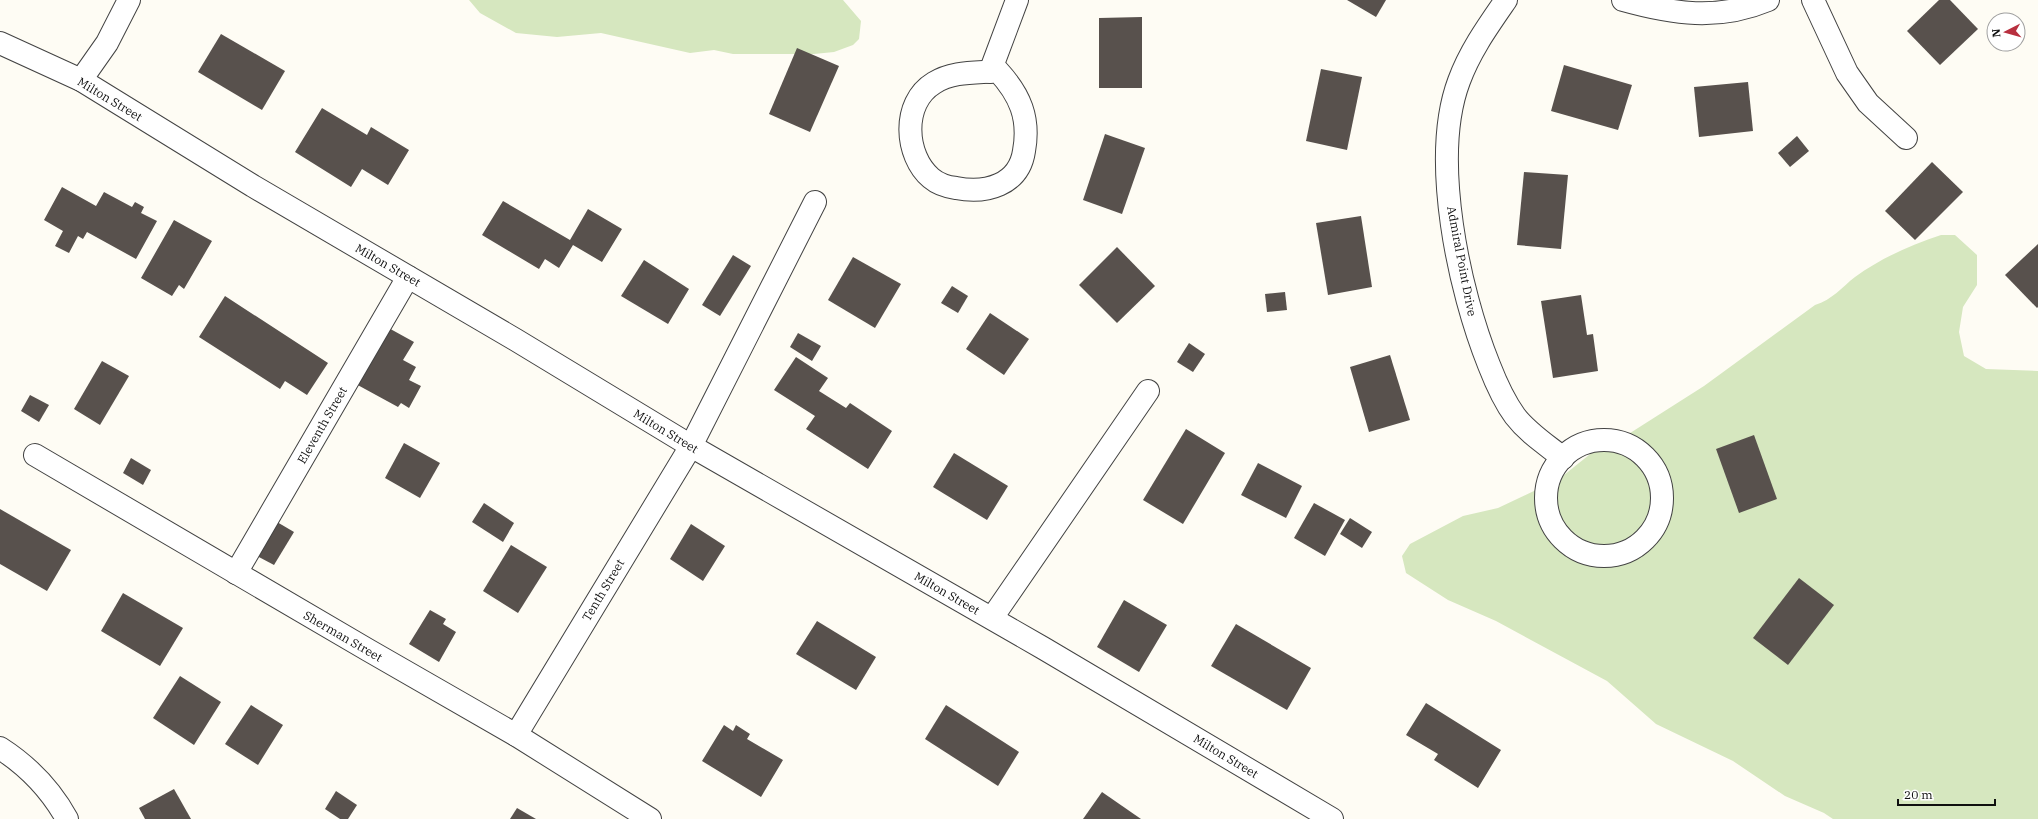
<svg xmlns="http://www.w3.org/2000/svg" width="2038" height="819" font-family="'IBM Plex Serif',serif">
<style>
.green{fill:#d6e7bf}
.building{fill:#58514d}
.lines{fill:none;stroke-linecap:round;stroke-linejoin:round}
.minor-casing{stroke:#434343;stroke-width:24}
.minor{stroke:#fff;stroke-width:22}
.labels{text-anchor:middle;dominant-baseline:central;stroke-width:4;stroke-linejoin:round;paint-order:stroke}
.street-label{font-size:12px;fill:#101010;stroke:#fff}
</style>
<rect width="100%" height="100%" fill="#fefcf4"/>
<!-- green -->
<g class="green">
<path d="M469,0H843L861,21L859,39L853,45L834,52L814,54H733L714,50L690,53L601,33L557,37L516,33L480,13Z"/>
<path d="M1941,235H1955L1977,255V285L1963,307L1959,332L1964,356L1986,369L2038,371V819H1833L1824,813L1785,796L1733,761L1656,724L1607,681L1496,621L1448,600L1406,573L1402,556L1410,544L1463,516L1498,508L1559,479L1594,451L1627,435L1704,386L1815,305C1832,300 1842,287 1855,277C1881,258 1911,245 1941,235Z"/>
</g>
<!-- building -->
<g class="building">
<path d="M1347,0H1386L1376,17Z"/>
<path d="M1939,0H1950L1978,29L1940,65L1907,31Z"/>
<path d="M1142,17V88H1099V18Z"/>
<path d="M221,34L285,71L262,110L198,72Z"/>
<path d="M797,48L839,66L810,132L769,114Z"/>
<path d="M1564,65L1632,85L1618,130L1551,111Z"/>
<path d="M1321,69L1362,77L1347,150L1306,141Z"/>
<path d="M1748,82L1753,131L1699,137L1694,87Z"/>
<path d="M322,108L367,135L371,127L409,150L388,185L362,169L351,187L295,152Z"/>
<path d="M1105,134L1145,148L1122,214L1083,200Z"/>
<path d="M1797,136L1809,151L1790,167L1778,153Z"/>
<path d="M1932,162L1963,192L1915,240L1885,211Z"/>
<path d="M1524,172L1568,175L1561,249L1517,245Z"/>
<path d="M62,187L96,206L104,192L132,207L135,202L144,207L141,213L157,221L136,259L87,232L83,239L78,236L69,253L55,246L63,231L44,220Z"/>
<path d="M503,201L570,240L588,209L622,229L602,262L573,245L559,268L545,259L539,269L482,235Z"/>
<path d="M1361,216L1372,287L1328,295L1316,223Z"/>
<path d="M174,220L212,241L184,289L179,285L172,296L141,278Z"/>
<path d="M2038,244V307L2037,308L2005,275Z"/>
<path d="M1117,247L1155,286L1117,323L1079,285Z"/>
<path d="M733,255L751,266L720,316L702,305Z"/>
<path d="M853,257L901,284L875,328L828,300Z"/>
<path d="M644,260L689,289L668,324L621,296Z"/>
<path d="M952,286L968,296L958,313L941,303Z"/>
<path d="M1285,292L1287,310L1267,312L1265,294Z"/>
<path d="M1581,295L1587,335L1593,334L1598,371L1553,378L1541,301Z"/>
<path d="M225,296L328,363L307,395L285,381L280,389L199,337Z"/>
<path d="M990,313L1029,339L1004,375L966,349Z"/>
<path d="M385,326L414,342L403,360L416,367L409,380L421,386L409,408L401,403L398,407L354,383Z"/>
<path d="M798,333L821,346L812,361L790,347Z"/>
<path d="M1189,343L1205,354L1193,372L1177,362Z"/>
<path d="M1390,355L1410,420L1369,432L1350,367Z"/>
<path d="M796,357L828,378L819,391L846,408L850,403L892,431L868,469L806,429L815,416L774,390Z"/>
<path d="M102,361L129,376L100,425L74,409Z"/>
<path d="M30,395L49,405L39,422L21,411Z"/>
<path d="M1186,429L1225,453L1183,524L1143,500Z"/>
<path d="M1754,435L1777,499L1739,513L1716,449Z"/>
<path d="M404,443L440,463L420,498L385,478Z"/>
<path d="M954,453L1008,486L987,520L933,487Z"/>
<path d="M131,458L151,470L143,485L123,473Z"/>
<path d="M1258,463L1302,486L1286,518L1241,495Z"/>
<path d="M484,503L514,523L503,542L472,522Z"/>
<path d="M1314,503L1345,520L1325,556L1294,538Z"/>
<path d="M0,509L71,550L47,591L0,564Z"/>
<path d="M1350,518L1372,532L1362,548L1340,534Z"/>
<path d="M277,522L294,532L274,565L257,556Z"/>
<path d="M691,524L725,546L703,581L670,559Z"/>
<path d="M511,545L547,567L518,613L483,591Z"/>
<path d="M1799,578L1834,605L1788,665L1753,638Z"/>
<path d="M123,593L183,628L160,666L101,631Z"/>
<path d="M1124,600L1167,625L1139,672L1097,647Z"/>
<path d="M430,610L446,619L443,624L456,632L439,662L409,644Z"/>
<path d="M817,621L876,657L856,690L796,654Z"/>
<path d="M1236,624L1311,668L1287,710L1211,666Z"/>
<path d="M180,676L221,702L194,745L153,718Z"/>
<path d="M1426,703L1501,750L1478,788L1434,760L1438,754L1406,735Z"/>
<path d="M251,705L283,725L258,765L225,744Z"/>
<path d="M946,705L1019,752L998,786L925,739Z"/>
<path d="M724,725L733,731L736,725L750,734L747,739L783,760L761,797L702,761Z"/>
<path d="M174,789L191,819H145L139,808Z"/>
<path d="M336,791L357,805L348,819H340L325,809Z"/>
<path d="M1102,792L1141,819H1083Z"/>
<path d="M517,808L536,819H510Z"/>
</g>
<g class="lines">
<defs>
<g id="minor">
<path d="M1506,0C1488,26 1470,51 1459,81C1430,158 1459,291 1489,365C1496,383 1504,401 1515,416C1528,433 1547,445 1563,458"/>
<path d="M1623,0C1673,14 1718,21 1768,0"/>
<path d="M1813,0L1847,73L1868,103L1906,138"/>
<path d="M0,43L81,80L253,186L516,340L691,446L1043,648L1332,819"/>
<path d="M998,71C1020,95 1030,118 1024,151C1019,185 986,194 956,188C948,187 938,184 931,178C905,156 901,103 934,83C953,71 976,73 998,71Z"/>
<path d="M990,72L1017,0"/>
<path d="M81,80L107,43L129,0"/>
<circle cx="1604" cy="498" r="58"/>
<path d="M35,455L368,650L516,735L650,819"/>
<path d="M236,573L408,277"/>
<path d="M992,618L1148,391"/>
<path d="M516,735L691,446L815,202"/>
<path d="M0,748C28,766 51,790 67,819"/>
</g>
</defs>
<!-- minor casing -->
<use href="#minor" class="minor-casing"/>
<!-- minor -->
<use href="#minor" class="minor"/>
</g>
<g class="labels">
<!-- street labels -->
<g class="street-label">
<text transform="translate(110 99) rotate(31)">Milton Street</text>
<text transform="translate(1462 261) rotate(79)">Admiral Point Drive</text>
<text transform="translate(388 265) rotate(30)">Milton Street</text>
<text transform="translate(322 425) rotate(-60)">Eleventh Street</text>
<text transform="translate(666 431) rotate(31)">Milton Street</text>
<text transform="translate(603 590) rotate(-59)">Tenth Street</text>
<text transform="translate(947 593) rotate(30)">Milton Street</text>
<text transform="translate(343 636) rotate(30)">Sherman Street</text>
<text transform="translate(1226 756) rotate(31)">Milton Street</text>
</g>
</g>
<!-- north arrow -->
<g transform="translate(2006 32) rotate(264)"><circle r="19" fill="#ffffff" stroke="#9f9f9f"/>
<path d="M0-3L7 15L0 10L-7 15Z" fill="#b8303f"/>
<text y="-6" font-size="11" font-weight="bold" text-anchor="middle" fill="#101010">N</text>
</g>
<!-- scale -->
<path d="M1898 799v6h97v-6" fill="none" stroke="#101010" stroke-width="2"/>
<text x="1904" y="799" font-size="12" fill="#101010" stroke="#ffffff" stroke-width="3" paint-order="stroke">20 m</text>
</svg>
